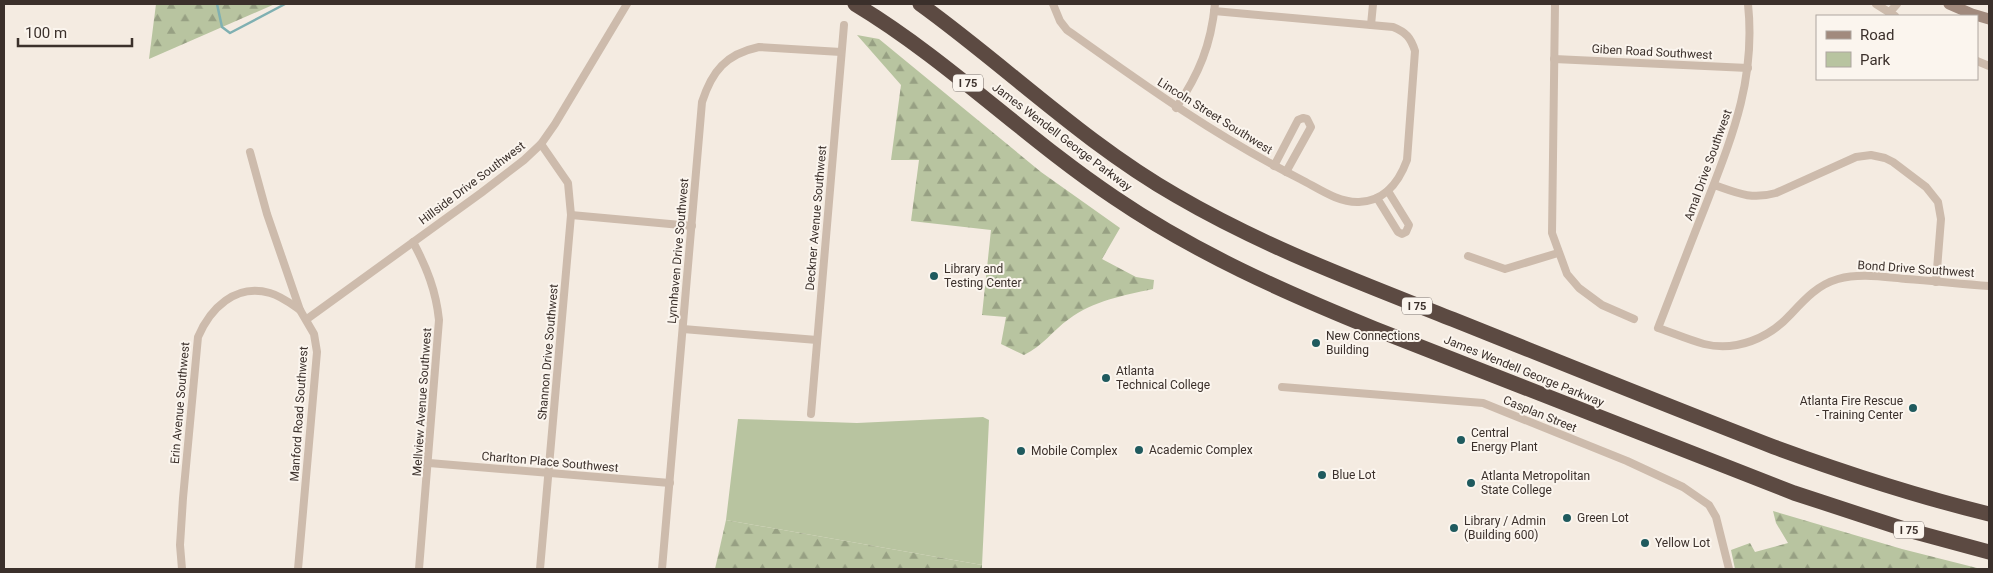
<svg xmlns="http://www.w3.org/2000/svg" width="1993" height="573" font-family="Roboto,sans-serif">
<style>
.green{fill:#b8c4a0}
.forest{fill:url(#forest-firs)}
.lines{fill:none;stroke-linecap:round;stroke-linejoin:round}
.stream{stroke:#7fb0b2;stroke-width:2.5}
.minor{stroke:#cdbbac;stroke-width:8}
.secondary{stroke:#a18a7d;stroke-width:11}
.motorway{stroke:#5c4a42;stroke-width:15}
.poi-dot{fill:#1f5a5e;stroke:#fbf5ee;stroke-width:2}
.labels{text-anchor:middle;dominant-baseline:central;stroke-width:4;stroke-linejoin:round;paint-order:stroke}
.shield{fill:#fbf5ee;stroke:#756b66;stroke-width:1}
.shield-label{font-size:11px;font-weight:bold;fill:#3b302b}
.street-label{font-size:12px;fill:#3b302b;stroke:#fbf5ee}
.poi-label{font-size:12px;fill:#3b302b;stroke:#fbf5ee;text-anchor:start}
</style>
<defs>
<pattern id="forest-firs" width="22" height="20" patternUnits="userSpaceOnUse" patternTransform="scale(1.25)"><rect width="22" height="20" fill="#b8c4a0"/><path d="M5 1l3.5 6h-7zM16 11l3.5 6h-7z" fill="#97a083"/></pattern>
</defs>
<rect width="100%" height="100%" fill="#f4ebe1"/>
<!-- green -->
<path class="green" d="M983,417L989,420L982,565L726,520L738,419L857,423Z"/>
<!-- forest -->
<g class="forest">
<path d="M156,4H275L149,59Z"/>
<path d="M857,35L879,39L1041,172L1120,228L1102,259L1136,277L1154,280L1153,289C1124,295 1093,301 1069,319C1052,331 1043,346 1024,355L1001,344L1006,317L982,315L991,230L911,221L919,160H891L901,85Z"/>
<path d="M1773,511L1902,549L1981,569H1735L1731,550L1750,543L1755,552L1788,543L1776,523Z"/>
<path d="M726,520L982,565V569H715Z"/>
</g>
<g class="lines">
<!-- stream -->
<path class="stream" d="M217,4L222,27L230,33L285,4"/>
<!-- minor -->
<g class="minor">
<path d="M1053,4L1060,21L1067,30C1144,85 1215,136 1300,179C1318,188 1338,203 1359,202C1385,201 1399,182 1407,160L1415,51C1411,38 1406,32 1393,27L1214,11"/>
<path d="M1555,4L1552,233L1567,274L1579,288L1602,305L1634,319"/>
<path d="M1748,4C1756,80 1732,137 1705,207C1689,247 1674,287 1658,328C1673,333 1689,340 1704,344C1736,352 1769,338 1790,315C1804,300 1817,285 1838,279C1860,273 1883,277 1906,279C1934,281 1961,284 1989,286"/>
<path d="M1876,4L1895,16"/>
<path d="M1889,13L1897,4"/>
<path d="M1371,25L1373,4"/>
<path d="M1554,59L1748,68"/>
<path d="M1977,61L1989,66"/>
<path d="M1176,108C1199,74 1211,45 1215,4"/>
<path d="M250,152L267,214L300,310L314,334L317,352L298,569"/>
<path d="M1274,166L1298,120L1303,118L1307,119L1311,127L1286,172"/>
<path d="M1714,185C1737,193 1751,200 1776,193L1856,157L1871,155L1885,158L1893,162L1926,187L1938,202L1941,219L1936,282"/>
<path d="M1377,198L1398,232L1402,234L1406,232L1409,225L1388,191"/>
<path d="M571,215L692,226"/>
<path d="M413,242C427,268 436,291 439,320L419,569"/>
<path d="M1468,256L1505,269L1558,253"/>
<path d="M307,319L481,193L524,160L541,144L555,124L627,4"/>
<path d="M683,329L817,340"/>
<path d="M1282,387L1483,403L1627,461L1683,487L1709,505L1716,517L1729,569"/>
<path d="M811,414L844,25"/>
<path d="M429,463L670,483"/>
<path d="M182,569L180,545L183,498L198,337C210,309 235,283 270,293C281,296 290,303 300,310"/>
<path d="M540,569L571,215L568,183L541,144"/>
<path d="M662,569L702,102C712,71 726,54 759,47L841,52"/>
</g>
<!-- secondary -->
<path class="secondary" d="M1949,4L1972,14L1989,19"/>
<!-- motorway -->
<g class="motorway">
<path d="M855,4C948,60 1025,138 1115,198C1196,253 1284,292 1375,329L1794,493L1904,529L1989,552"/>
<path d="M920,4C1006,66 1084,143 1177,196C1266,248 1362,283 1457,321C1562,363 1668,406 1774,447C1845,473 1916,496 1989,514"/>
</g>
</g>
<!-- markers -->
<g class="poi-dot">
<circle cx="934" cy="276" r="5"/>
<circle cx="1316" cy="343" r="5"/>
<circle cx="1106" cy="378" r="5"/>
<circle cx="1913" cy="408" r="5"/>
<circle cx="1461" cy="440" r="5"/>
<circle cx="1139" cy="450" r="5"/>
<circle cx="1021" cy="451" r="5"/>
<circle cx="1322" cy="475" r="5"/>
<circle cx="1471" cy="483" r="5"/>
<circle cx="1567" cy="518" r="5"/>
<circle cx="1454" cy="528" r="5"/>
<circle cx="1645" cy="543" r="5"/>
</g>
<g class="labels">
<!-- shield labels -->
<g class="shield">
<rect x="953" y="74.5" width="30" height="17" rx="4"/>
<rect x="1402" y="297.5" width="30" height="17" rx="4"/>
<rect x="1894" y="521.5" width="30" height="17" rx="4"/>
</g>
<g class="shield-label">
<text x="968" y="83">I 75</text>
<text x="1417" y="306">I 75</text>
<text x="1909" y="530">I 75</text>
</g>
<!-- street labels -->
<g class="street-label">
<text transform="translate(1652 52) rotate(3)">Giben Road Southwest</text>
<text transform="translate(1215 116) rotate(32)">Lincoln Street Southwest</text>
<text transform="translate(1062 137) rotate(37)">James Wendell George Parkway</text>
<text transform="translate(1708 165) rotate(-70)">Amal Drive Southwest</text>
<text transform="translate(472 183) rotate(-37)">Hillside Drive Southwest</text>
<text transform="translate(816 218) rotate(-85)">Deckner Avenue Southwest</text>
<text transform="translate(678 251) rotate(-85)">Lynnhaven Drive Southwest</text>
<text transform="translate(1916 269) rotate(4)">Bond Drive Southwest</text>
<text transform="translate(548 352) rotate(-85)">Shannon Drive Southwest</text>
<text transform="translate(1524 371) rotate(22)">James Wendell George Parkway</text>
<text transform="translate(422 402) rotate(-86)">Mellview Avenue Southwest</text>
<text transform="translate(180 403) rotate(-85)">Erin Avenue Southwest</text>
<text transform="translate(299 414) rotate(-86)">Manford Road Southwest</text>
<text transform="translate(1540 414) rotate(22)">Casplan Street</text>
<text transform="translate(550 462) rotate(5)">Charlton Place Southwest</text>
</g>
<!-- poi labels -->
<g class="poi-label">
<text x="944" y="269">Library and<tspan x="944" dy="14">Testing Center</tspan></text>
<text x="1326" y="336">New Connections<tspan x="1326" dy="14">Building</tspan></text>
<text x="1116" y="371">Atlanta<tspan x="1116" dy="14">Technical College</tspan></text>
<text x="1903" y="401" text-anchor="end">Atlanta Fire Rescue<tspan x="1903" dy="14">- Training Center</tspan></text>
<text x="1471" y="433">Central<tspan x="1471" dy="14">Energy Plant</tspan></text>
<text x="1149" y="450">Academic Complex</text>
<text x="1031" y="451">Mobile Complex</text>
<text x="1332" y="475">Blue Lot</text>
<text x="1481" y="476">Atlanta Metropolitan<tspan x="1481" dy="14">State College</tspan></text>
<text x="1577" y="518">Green Lot</text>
<text x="1464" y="521">Library / Admin<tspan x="1464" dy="14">(Building 600)</tspan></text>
<text x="1655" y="543">Yellow Lot</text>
</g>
</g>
<!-- border -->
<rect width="1993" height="573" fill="none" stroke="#3b302b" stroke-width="10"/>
<!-- legend -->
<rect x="1816" y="15" width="162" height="65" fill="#fbf5ee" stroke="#aea6a0"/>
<rect x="1826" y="31" width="25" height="8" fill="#a18a7d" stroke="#aea6a0"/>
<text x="1860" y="40" font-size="15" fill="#3b302b">Road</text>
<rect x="1826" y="52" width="25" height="15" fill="#b8c4a0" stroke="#aea6a0"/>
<text x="1860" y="65" font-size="15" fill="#3b302b">Park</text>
<!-- scale -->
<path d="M18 38v8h114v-8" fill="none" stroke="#3b302b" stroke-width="2.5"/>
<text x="25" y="38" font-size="15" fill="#3b302b" stroke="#fbf5ee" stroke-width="4" paint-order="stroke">100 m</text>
</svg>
